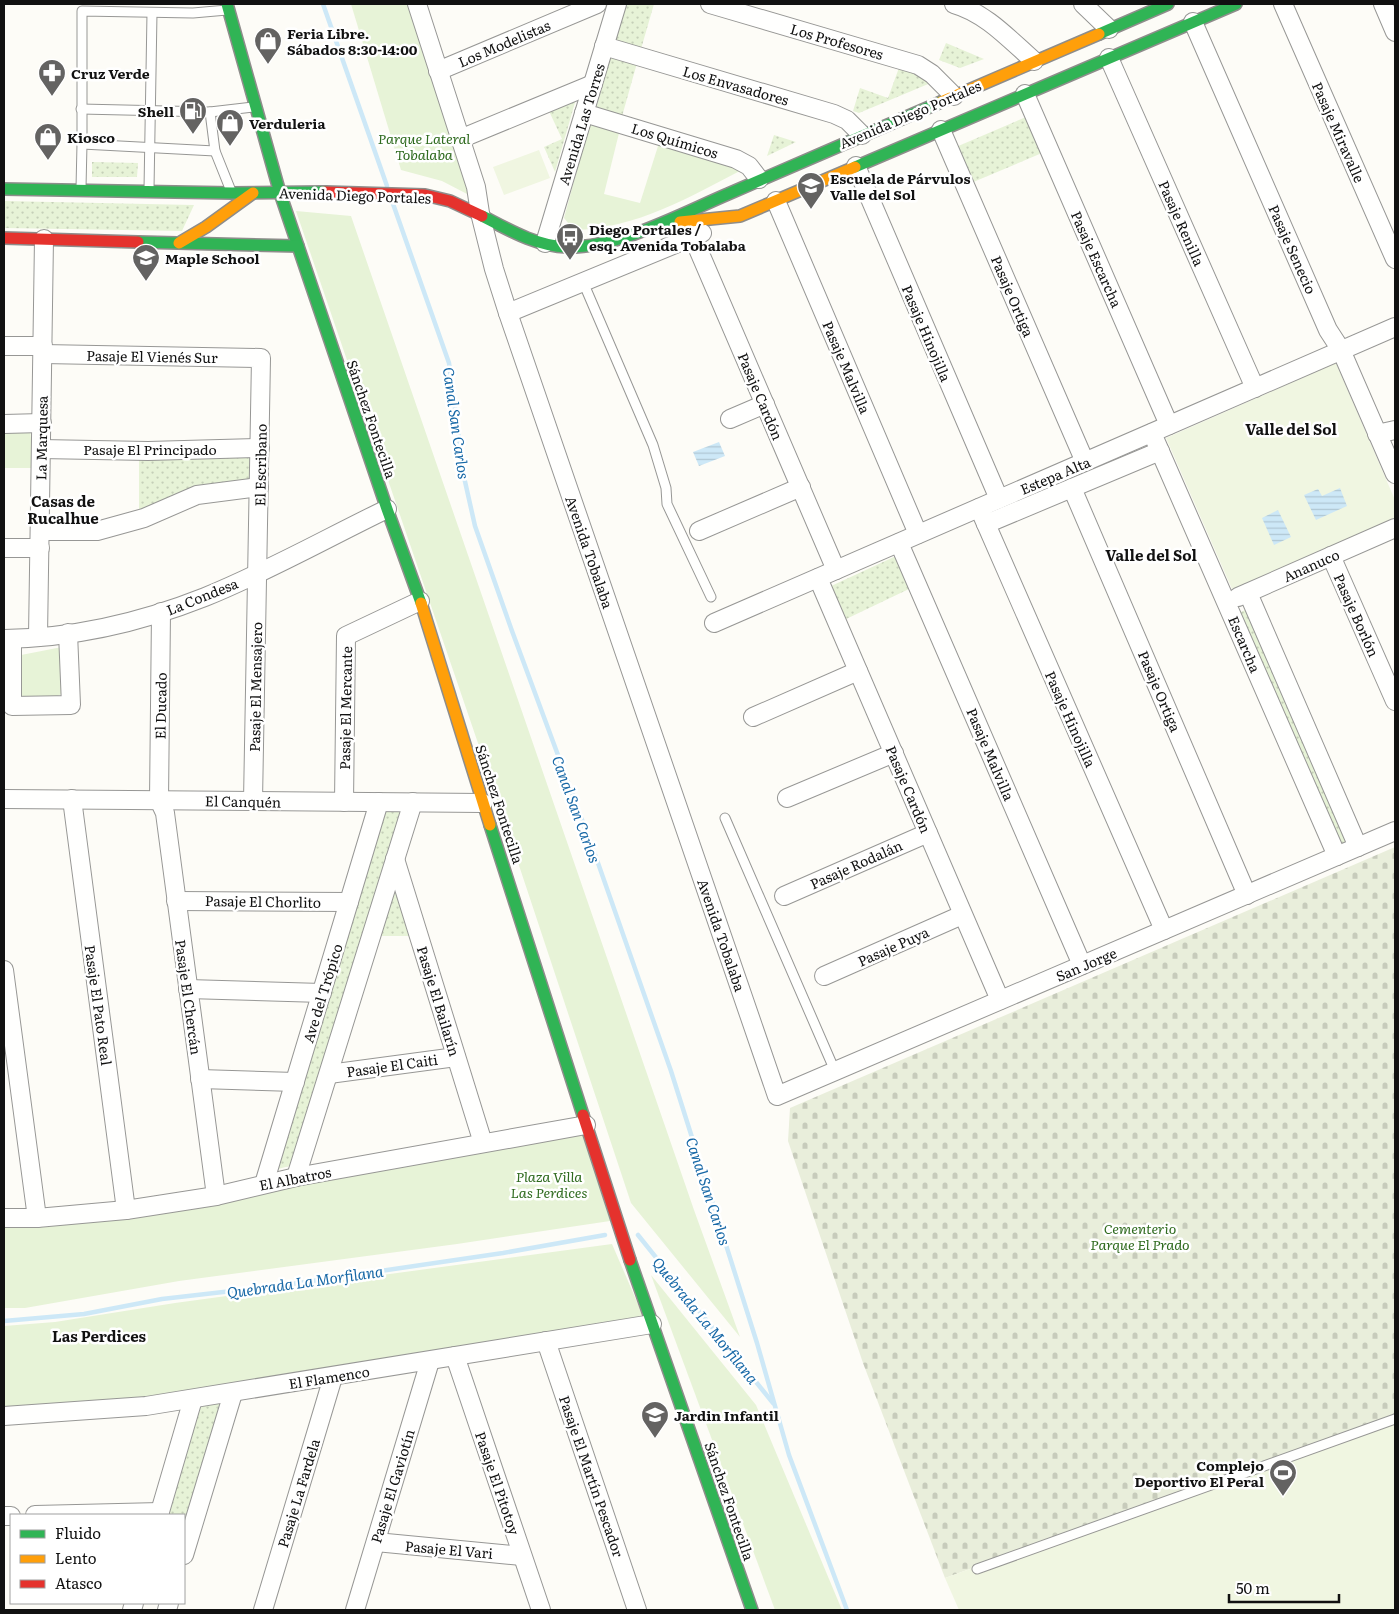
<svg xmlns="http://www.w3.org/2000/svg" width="1399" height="1614" font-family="Literata,serif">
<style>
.grass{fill:url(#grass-dots)}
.cemetery{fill:url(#cemetery-stones)}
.park{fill:#e7f3d7}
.pitch{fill:#f0f6e1}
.water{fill:url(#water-rules)}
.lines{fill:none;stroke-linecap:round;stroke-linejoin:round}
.stream{stroke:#cde8f7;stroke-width:4.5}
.lane-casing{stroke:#979795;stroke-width:11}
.street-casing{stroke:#979795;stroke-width:20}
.fast-casing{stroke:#8e8d8b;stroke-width:14}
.slow-casing{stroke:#8e8d8b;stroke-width:14}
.jam-casing{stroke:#8e8d8b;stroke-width:14}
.lane{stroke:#fffffe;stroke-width:9}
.street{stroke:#fffffe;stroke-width:18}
.fast{stroke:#30b455;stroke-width:11}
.slow{stroke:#ff9f0a;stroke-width:11}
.jam{stroke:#e5322d;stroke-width:11}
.labels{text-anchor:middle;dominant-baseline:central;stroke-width:5;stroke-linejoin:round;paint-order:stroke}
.poi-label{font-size:14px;font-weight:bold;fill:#111;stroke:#fff;text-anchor:start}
.street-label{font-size:14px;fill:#111;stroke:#fff}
.park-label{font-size:14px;font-style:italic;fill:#2f6b1f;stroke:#fff}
.water-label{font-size:15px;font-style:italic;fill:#1768a6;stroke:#fff}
.neighbourhood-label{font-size:15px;font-weight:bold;fill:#111;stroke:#fff}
</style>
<defs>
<pattern id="grass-dots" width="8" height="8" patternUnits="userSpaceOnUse" patternTransform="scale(1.25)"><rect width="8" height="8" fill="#e7f3d7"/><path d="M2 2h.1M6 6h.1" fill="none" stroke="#c5cfb8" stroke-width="1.8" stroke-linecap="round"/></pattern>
<pattern id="cemetery-stones" width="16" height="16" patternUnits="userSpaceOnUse" patternTransform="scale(1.25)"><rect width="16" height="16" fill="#e9eedb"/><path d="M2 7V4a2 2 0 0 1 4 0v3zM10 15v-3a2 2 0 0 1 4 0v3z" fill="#c7cbbb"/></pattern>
<pattern id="water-rules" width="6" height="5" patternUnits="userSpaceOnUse" patternTransform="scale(1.25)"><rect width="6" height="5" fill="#cde8f7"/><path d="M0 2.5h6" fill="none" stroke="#afc6d3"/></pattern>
</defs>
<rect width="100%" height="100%" fill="#fdfcf7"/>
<!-- grass -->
<g class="grass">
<path d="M626,4H654L641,49L615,41Z"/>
<path d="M946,43L984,59L960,68L939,60Z"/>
<path d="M611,56L637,63L621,120L595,112Z"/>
<path d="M900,65L933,82L859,113L853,111L860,88L888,98Z"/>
<path d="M576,99L555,172L544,147L562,139L549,111Z"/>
<path d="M1026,117L1042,153L971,183L956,147Z"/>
<path d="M774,135L796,142L767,156Z"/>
<path d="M92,162L138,163L137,177H92Z"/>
<path d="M4,201L194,205L182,231L4,228Z"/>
<path d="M251,454V484L139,511V456Z"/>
<path d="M896,556L911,588L844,620L829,587Z"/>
<path d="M1249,608L1349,843L1340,847L1239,613Z"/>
<path d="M401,810L297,1164L278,1169L384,812Z"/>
<path d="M391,880L411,936H377Z"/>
<path d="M223,1396L184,1531V1515H162L196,1401Z"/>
</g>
<!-- cemetery -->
<path class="cemetery" d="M1395,847V1415L945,1578L863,1363L788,1141L790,1108Z"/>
<!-- park -->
<g class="park">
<path d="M351,4H408L469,195L442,181L401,170Z"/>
<path d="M591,119L620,129L604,194L640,203L659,143L744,169C691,196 636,229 574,230L564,218Z"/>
<path d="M296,211L351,216L694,1210L740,1337L631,1203L493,787Z"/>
<path d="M4,426H30L33,468H4Z"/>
<path d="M62,647L64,692L55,698L19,699L16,656Z"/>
<path d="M582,1130L610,1221L457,1244L179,1281L25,1308H4V1225Z"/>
<path d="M612,1244L644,1318L118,1402L4,1410V1326L55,1322L175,1303Z"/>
<path d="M651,1275L756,1405L842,1610H775Z"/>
</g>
<!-- pitch -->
<g class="pitch">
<path d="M539,150L550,178L504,195L493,167Z"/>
<path d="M1336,363L1395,500V519L1232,589L1166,438Z"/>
<path d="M1395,1415V1610H959L945,1578Z"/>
</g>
<!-- water -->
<g class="water">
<path d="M719,442L725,456L699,466L693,452Z"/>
<path d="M1340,488L1347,506L1316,520L1304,495L1318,489L1322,496Z"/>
<path d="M1278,510L1291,537L1274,545L1262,518Z"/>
</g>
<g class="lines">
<!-- stream -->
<g class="stream">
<path d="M323,4L387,186"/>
<path d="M392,201L449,363L464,477L475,526L512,631L598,863L671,1071L757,1343L789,1455L847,1610"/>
<path d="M638,1235L773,1403"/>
<path d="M4,1321L84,1314L162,1299L285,1285L503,1253L605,1235"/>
</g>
<defs>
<g id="lane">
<path d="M81,109L210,112L253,107"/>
<path d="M210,112L215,151L231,191"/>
<path d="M215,151L82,144V11L193,13L227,10"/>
<path d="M81,188L82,144"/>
<path d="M149,189L152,13"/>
<path d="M583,282L653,445L666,488L667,504L711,597"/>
<path d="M725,818L835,1071"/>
<path d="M977,1569L1395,1419"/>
</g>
<g id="street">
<path d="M417,4L476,187L480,213L494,269L508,313L777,1096L1395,831"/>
<path d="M710,4L918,65L932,74L954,96"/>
<path d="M954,4C986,13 1010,40 1034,61"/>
<path d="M1083,4L1109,29"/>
<path d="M1283,4L1395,259"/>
<path d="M1383,4L1395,32"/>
<path d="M1193,22L1328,330L1341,350L1395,474"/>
<path d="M604,46L834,114L847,120L862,135"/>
<path d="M1109,58L1255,388"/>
<path d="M438,71L597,4"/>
<path d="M1025,94L1169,425"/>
<path d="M584,113L736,159L749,166L759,179"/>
<path d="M941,130L1085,462"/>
<path d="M460,139L593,84"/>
<path d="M856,166L999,499"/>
<path d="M776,201L918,534"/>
<path d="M686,221L836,570"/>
<path d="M545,243L617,4"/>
<path d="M508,313L702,233"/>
<path d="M4,346H43"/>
<path d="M43,354L261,358L253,801"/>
<path d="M730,419L765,404"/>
<path d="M4,424L42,423"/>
<path d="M1152,433L1337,856"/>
<path d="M1377,434L1395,430"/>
<path d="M41,449L148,451L260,448"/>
<path d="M1072,488L1247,895"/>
<path d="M979,508L1164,930"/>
<path d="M986,524L1160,451"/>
<path d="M40,531H97L144,518L197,495L259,487"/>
<path d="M699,531L801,487"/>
<path d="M899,543L1082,965"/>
<path d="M4,548H40"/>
<path d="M1331,556L1395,701"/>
<path d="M818,578L1000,1000"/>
<path d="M1248,593L1358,847"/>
<path d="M1238,597L1395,528"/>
<path d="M161,612L159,800L165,813L216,1196"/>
<path d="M714,623L1395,327"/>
<path d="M38,637L44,239"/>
<path d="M4,639C72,638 142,622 205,597C267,572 327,538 387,509"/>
<path d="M12,639V706L71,705L68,633"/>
<path d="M753,717L858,671"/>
<path d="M787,798L894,753"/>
<path d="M4,799L483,803"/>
<path d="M72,799L126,1210"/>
<path d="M344,802L346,636L420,601"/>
<path d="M395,859L483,1143"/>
<path d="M784,896L928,833"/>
<path d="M176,901L349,902"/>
<path d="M4,970L37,1218"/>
<path d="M824,976L962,915"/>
<path d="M188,989L322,993"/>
<path d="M329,1074L456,1057"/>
<path d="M200,1079L295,1082"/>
<path d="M296,1177L413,802"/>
<path d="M264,1184L379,802"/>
<path d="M4,1218H37L126,1210L216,1196L296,1177L586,1125"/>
<path d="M546,1341L637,1610"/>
<path d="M455,1356L541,1610"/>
<path d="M4,1416L146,1406L652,1324"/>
<path d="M35,1515L160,1512"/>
<path d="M159,1515L193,1399"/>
<path d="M4,1516H11"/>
<path d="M376,1542L522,1556"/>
<path d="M184,1555L233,1393"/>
<path d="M132,1610L134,1603"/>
<path d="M167,1610L169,1603"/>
<path d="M263,1610L333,1377"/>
<path d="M355,1610L430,1361"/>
</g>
<g id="fast">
<path d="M227,4L280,193L387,509L421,603"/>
<path d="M1099,34L1168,4"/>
<path d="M855,167L1236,4"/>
<path d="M4,189L232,193L325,192"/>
<path d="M482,216C509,230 536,246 567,247C619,248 681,214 728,194C799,163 870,133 941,102"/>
<path d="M138,242L298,246"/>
<path d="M490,825L583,1115"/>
<path d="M630,1260L752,1610"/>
</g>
<g id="slow">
<path d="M941,102L1099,34"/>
<path d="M680,222L740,216L855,167"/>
<path d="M179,243L206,227L253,193"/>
<path d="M421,603L490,825"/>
</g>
<g id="jam">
<path d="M325,192L425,195L450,201L482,216"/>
<path d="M4,238L138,242"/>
<path d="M583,1115L630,1260"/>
</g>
</defs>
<!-- lane casing -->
<use href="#lane" class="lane-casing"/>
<!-- street casing -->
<use href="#street" class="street-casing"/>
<!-- fast casing -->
<use href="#fast" class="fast-casing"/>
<!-- slow casing -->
<use href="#slow" class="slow-casing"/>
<!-- jam casing -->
<use href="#jam" class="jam-casing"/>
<!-- lane -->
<use href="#lane" class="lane"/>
<!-- street -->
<use href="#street" class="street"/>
<!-- fast -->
<use href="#fast" class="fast"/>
<!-- slow -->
<use href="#slow" class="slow"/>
<!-- jam -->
<use href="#jam" class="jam"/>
</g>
<!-- icons -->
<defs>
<symbol id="shop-pin" viewBox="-11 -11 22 30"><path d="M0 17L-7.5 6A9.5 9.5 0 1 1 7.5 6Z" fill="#646362" stroke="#fff"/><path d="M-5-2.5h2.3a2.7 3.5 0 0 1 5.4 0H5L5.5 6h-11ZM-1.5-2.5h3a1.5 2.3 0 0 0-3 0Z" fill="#fff"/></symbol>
<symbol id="pharmacy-pin" viewBox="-11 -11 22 30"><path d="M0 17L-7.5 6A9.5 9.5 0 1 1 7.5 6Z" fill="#646362" stroke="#fff"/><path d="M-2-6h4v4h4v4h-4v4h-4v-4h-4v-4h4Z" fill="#fff"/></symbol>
<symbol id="fuel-pin" viewBox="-11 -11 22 30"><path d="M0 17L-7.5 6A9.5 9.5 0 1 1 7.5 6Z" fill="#646362" stroke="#fff"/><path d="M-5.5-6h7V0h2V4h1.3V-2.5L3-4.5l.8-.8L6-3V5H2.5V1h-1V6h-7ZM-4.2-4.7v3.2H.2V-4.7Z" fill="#fff"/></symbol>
<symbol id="school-pin" viewBox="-11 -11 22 30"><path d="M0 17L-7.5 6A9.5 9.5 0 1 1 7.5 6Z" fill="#646362" stroke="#fff"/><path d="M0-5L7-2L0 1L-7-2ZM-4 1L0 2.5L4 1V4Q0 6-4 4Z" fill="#fff"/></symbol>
<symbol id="bus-pin" viewBox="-11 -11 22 30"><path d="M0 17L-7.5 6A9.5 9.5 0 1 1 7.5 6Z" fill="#646362" stroke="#fff"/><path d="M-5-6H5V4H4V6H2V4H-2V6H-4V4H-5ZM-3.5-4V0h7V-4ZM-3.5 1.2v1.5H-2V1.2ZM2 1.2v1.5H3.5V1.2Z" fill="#fff"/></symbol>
<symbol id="stadium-pin" viewBox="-11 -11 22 30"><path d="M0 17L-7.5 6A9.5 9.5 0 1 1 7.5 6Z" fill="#646362" stroke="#fff"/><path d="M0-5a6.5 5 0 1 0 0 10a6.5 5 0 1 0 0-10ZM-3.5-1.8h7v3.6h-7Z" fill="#fff"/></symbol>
</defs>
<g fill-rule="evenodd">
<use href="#shop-pin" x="252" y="25" width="32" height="43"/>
<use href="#pharmacy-pin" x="36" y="57" width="32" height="43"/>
<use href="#fuel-pin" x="177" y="95" width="32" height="43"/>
<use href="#shop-pin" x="214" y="107" width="32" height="43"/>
<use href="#shop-pin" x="32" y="121" width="32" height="43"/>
<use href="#school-pin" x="795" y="170" width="32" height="43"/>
<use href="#bus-pin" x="554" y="221" width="32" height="43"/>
<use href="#school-pin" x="130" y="242" width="32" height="43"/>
<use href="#school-pin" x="639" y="1399" width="32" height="43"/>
<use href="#stadium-pin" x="1267" y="1457" width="32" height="43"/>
</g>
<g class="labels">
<!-- poi labels -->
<g class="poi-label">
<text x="287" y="33">Feria Libre.<tspan x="287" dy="16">Sábados 8:30-14:00</tspan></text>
<text x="71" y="73">Cruz Verde</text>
<text x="174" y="111" text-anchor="end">Shell</text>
<text x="249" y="123">Verduleria</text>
<text x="67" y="137">Kiosco</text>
<text x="830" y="178">Escuela de Párvulos<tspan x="830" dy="16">Valle del Sol</tspan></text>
<text x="589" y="229">Diego Portales /<tspan x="589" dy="16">esq. Avenida Tobalaba</tspan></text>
<text x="165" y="258">Maple School</text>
<text x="674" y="1415">Jardin Infantil</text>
<text x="1264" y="1465" text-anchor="end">Complejo<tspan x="1264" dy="16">Deportivo El Peral</tspan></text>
</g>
<!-- street labels -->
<g class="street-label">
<text transform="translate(837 41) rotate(16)">Los Profesores</text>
<text transform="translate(504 43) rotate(-23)">Los Modelistas</text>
<text transform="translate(736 85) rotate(16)">Los Envasadores</text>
<text transform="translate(910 114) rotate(-23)">Avenida Diego Portales</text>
<text transform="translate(581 124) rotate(-73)">Avenida Las Torres</text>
<text transform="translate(1339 132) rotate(66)">Pasaje Miravalle</text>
<text transform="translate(675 140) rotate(17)">Los Químicos</text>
<text transform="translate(355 195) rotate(2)">Avenida Diego Portales</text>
<text transform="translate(1182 223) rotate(66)">Pasaje Renilla</text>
<text transform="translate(1293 249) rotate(66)">Pasaje Senecio</text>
<text transform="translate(1097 259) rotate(66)">Pasaje Escarcha</text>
<text transform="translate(1013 296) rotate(67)">Pasaje Ortiga</text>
<text transform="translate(927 333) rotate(67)">Pasaje Hinojilla</text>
<text transform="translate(152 356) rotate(1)">Pasaje El Vienés Sur</text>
<text transform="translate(847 367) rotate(67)">Pasaje Malvilla</text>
<text transform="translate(761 396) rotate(67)">Pasaje Cardón</text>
<text transform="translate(372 419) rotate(71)">Sánchez Fontecilla</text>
<text transform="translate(41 438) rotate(-89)">La Marquesa</text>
<text x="150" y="449">Pasaje El Principado</text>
<text transform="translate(260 465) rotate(-89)">El Escribano</text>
<text transform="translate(1055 475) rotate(-23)">Estepa Alta</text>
<text transform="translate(590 552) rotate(71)">Avenida Tobalaba</text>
<text transform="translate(1311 565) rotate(-24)">Ananuco</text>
<text transform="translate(202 596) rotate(-22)">La Condesa</text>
<text transform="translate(1357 615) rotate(66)">Pasaje Borlón</text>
<text transform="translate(1245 644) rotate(67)">Escarcha</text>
<text transform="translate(255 687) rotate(-89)">Pasaje El Mensajero</text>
<text transform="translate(1160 691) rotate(67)">Pasaje Ortiga</text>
<text transform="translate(160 706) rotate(-89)">El Ducado</text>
<text transform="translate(345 708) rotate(-89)">Pasaje El Mercante</text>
<text transform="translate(1071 719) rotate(66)">Pasaje Hinojilla</text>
<text transform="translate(991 754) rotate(67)">Pasaje Malvilla</text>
<text transform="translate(909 789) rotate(67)">Pasaje Cardón</text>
<text transform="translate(243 801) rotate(1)">El Canquén</text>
<text transform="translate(500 804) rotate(72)">Sánchez Fontecilla</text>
<text transform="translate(856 864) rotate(-24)">Pasaje Rodalán</text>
<text transform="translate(263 901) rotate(1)">Pasaje El Chorlito</text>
<text transform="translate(722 935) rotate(71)">Avenida Tobalaba</text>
<text transform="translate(893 946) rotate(-24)">Pasaje Puya</text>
<text transform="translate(1086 964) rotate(-23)">San Jorge</text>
<text transform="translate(322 993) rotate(-73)">Ave del Trópico</text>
<text transform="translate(189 997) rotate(82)">Pasaje El Chercán</text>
<text transform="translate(439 1001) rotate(73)">Pasaje El Bailarín</text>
<text transform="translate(99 1005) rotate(82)">Pasaje El Pato Real</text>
<text transform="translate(392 1065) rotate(-8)">Pasaje El Caiti</text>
<text transform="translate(295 1178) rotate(-11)">El Albatros</text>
<text transform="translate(329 1377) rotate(-9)">El Flamenco</text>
<text transform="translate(592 1476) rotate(71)">Pasaje El Martín Pescador</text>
<text transform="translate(498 1483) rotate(71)">Pasaje El Pitotoy</text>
<text transform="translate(392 1486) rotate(-73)">Pasaje El Gaviotín</text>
<text transform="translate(298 1493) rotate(-73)">Pasaje La Fardela</text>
<text transform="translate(730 1501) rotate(71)">Sánchez Fontecilla</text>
<text transform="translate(449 1549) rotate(5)">Pasaje El Vari</text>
</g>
<!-- park labels -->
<g class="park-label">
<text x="424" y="138">Parque Lateral<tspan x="424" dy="16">Tobalaba</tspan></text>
<text x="549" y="1176">Plaza Villa<tspan x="549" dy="16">Las Perdices</tspan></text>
<text x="1140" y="1228">Cementerio<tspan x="1140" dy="16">Parque El Prado</tspan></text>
</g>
<!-- water labels -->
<g class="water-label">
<text transform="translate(457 423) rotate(82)">Canal San Carlos</text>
<text transform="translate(577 809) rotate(70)">Canal San Carlos</text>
<text transform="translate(709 1191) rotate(72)">Canal San Carlos</text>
<text transform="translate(305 1281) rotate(-8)">Quebrada La Morfilana</text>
<text transform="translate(706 1320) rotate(51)">Quebrada La Morfilana</text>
</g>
<!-- neighbourhood labels -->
<g class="neighbourhood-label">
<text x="1291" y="428">Valle del Sol</text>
<text x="63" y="500">Casas de<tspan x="63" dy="17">Rucalhue</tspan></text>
<text x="1151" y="554">Valle del Sol</text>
<text x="99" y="1335">Las Perdices</text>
</g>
</g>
<!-- border -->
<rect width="1399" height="1614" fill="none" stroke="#111111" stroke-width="10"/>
<!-- legend -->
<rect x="10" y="1514" width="175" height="90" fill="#ffffff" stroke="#a0a0a0"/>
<rect x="20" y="1530" width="25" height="8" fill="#30b455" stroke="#a0a0a0"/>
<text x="55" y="1539" font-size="15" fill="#111111">Fluido</text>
<rect x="20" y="1555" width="25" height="8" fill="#ff9f0a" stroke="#a0a0a0"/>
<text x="55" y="1564" font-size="15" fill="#111111">Lento</text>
<rect x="20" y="1580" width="25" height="8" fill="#e5322d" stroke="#a0a0a0"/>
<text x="55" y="1589" font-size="15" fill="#111111">Atasco</text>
<!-- scale -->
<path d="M1229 1594v8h110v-8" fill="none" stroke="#111111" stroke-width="2.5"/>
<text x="1236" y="1594" font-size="15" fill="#111111" stroke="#ffffff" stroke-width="4" paint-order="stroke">50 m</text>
</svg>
